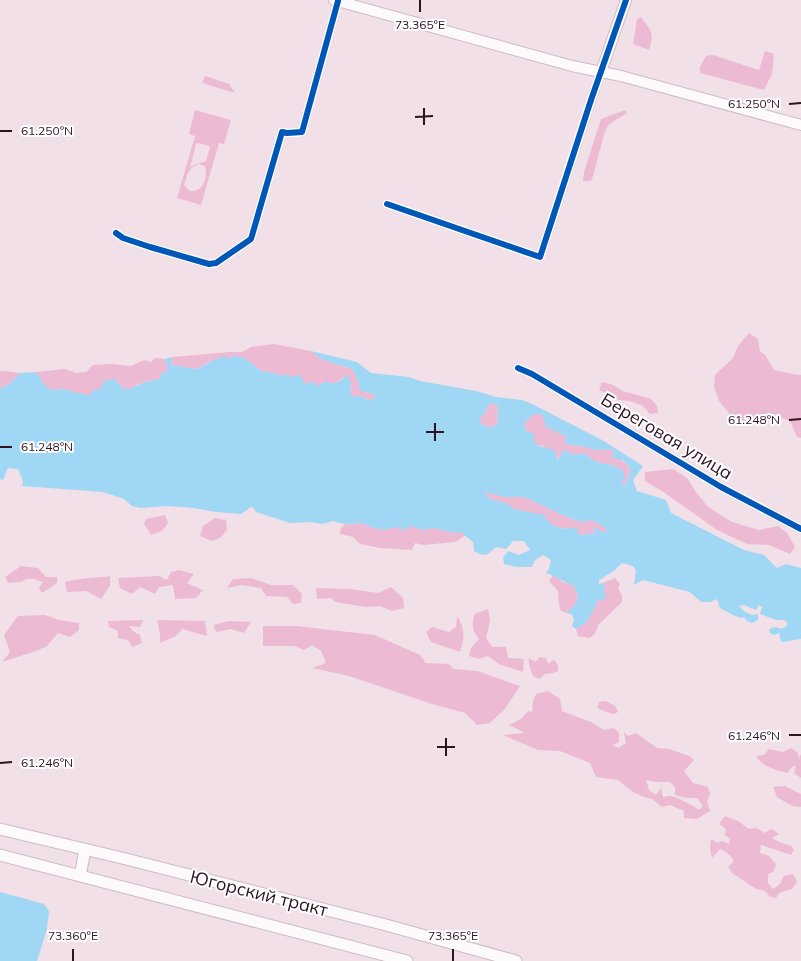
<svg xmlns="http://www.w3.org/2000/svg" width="801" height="961" font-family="Mulish,sans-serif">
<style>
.green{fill:#ecbad2;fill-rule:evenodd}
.water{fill:#9fd7f5;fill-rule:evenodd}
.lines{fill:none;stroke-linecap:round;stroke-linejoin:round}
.street-casing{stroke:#d0bac5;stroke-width:9}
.secondary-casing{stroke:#d0bac5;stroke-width:12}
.primary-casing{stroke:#d0bac5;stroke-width:13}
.street{stroke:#fdfafc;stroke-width:8}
.secondary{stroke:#fdfafc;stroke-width:10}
.primary{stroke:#fdfafc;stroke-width:11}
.cycleway-casing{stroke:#fff;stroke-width:9}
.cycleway{stroke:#0057b8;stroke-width:6}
.ticks{fill:none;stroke:#2e1321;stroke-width:2}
.labels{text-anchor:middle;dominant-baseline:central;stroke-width:4;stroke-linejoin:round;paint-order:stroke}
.street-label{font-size:18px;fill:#2e1321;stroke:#fff}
.ticks-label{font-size:12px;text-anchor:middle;fill:#2e1321;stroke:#fff;stroke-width:4;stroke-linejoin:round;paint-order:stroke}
</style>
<rect width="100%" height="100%" fill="#f1e0e8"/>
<!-- green -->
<g class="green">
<path d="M641,17C651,31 655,33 649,50L633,44L637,19Z"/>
<path d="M765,51L774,54L772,74L764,90L700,73V67L706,56L713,55L759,70Z"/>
<path d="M205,76L229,84L235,93L202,83Z"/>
<path d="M195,110L231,120L224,144L219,143L201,205L177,198L195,136L189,134ZM199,143L209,146L210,147L206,161L194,165L190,168L196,144ZM199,164L205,166C208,177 203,193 190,191L184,185C188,174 187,169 199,164Z"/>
<path d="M625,110L627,113L608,125L604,134L593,176L591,181H583L584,172L601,119Z"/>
<path d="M749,333L758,339L760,351L765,355L774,370L792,374L801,375V438L797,437L790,421L769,413L735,425L728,412L719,401L714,387L715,375L733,358L738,346Z"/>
<path d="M274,344L311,351L321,359L352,369L358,380L360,390C366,394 369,391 376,396L370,401L361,396L354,398L350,392L351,382L343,377C336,385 333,383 323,382L318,386L305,384L290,377L282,376L274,373L261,371L243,357L209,362L197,369L171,365L172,357L230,352H242L251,347Z"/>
<path d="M155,358L165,359L167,364V372L160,379C150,380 138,383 130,389H124L114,379L109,381L101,389L88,396L85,394L79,393L62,389L52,390L43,384L41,378L35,372L65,369L76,373L86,372L93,365L111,364L131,366L144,360L151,362Z"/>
<path d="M0,371L14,372L20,373L8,385L0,388Z"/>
<path d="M602,382L611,384L623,391L651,399L657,406L658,413L650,414L643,406L630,401L619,400L599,390Z"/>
<path d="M489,404H497C499,411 497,416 498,423L491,428L481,424L479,419L485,413Z"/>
<path d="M535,414H542L560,432L567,436L565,444L581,446L595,450L611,449L631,469L627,482L624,485L619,482L614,466L594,461L585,453L560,459L543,446L536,445L527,432L524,425L528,419Z"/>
<path d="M673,469L687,478L696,492L708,507L732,522L759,530L778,526L787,533L795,547L790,554L769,545L747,544L717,530L662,491L645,481V472Z"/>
<path d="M484,492L506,497H524L572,519L582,522L592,519L606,528V532L593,529L596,533L578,535L571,529L556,527L536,515L525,511L516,510L506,503L490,499Z"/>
<path d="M165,515L168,523L162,531L151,535L144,524L146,519Z"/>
<path d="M215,518L226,520L227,530L220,538L212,541L200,536L203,526Z"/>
<path d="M362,523L370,527L385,530L395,527L411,525L423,530L434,528L454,533L461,532L466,535L455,542L424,545L415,543L412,550L380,548L360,544L353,537L340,534L341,528L345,524Z"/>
<path d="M21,566L38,568L46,577H57V583L42,593L39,588L43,582L34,579H26L21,582L8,583L5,577Z"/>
<path d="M179,570L194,574L187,583L203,590L196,598L175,599L173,585L159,587L155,594L140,587L132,594L120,588L118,578L159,576L167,580L171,572Z"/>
<path d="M553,575L563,582L573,585L578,594L576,604L566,613L561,611L559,604L558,591L549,581Z"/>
<path d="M110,576V586L101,599L86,591L67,592L65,582C80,578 95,578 110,576Z"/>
<path d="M251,578L271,585H293L302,594L301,603L293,604L287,597L266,596L261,588L241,585L227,588L233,579Z"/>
<path d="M615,578L620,584L618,589L622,595V602L599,624L594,635L589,638L578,636L576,629L587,622L604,589L605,582Z"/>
<path d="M391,587L403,598L404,608L392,611L380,606L365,607L335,602L331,598L317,599L316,588L350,589L378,593Z"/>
<path d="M488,609L490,621L486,638L492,647H506L508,658L524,659L523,672L499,664L488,656L479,659L469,656L471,648L479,639C472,630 471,624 475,614Z"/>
<path d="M45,615L59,620L79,623V630L70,637L58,633L47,646L36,651L2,662L10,652L4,635L18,616Z"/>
<path d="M457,616C465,628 465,638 460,652L431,642L426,632L432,627L449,632L456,627Z"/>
<path d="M143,620L140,627L129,626L134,632L140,635L142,643L132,647L128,640L118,638V631L109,627L108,621Z"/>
<path d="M157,620L205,621L207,636L182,629L176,636L160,643V635Z"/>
<path d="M229,621L251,622L244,633L231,629L216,632L213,625Z"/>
<path d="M263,626H296L375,635L420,655L426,663L449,664L454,669L477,671L520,686L504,710L490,723L477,725L465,713L432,704L349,676L312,668L326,663L321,651L312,645L304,650L294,646H263Z"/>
<path d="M540,657L546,658L548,664L554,660L558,665V671L553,673L545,674L539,679L533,676C531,669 528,665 529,658L535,662Z"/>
<path d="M548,691L560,699L562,711L591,722L604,730L614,728L619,733V742L612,745L619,748L626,743L624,732L628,736L636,733L657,748L669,749L689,756L694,760L684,771L693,783L708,787L710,794L707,801L710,811L697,819L684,818V811L670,805L662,807L652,799L644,797L633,792L618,780L596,777L590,763L560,751L538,750L503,735L525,733L509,725L522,718L528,711L532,712L533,701L536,694ZM646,780L656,782H670L675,787V795L687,798H697L703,806L699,810C695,806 676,797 671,796C668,795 666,797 663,797L661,788L656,795L649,790Z"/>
<path d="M606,701L615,706L618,712L614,714L606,712L597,708L599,702Z"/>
<path d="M791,748L798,753L799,758L801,754V778L794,773L796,765L792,767L787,773C777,770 762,767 756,756L764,755L769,749L783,752Z"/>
<path d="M785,786L801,794V807L792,806L777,797L773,787Z"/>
<path d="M725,816L738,821L749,829L757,828L764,833L772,829L779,834L772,838L779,842L791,846L794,850L791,855L761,845L760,853L769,856L776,864L773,872L768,874V883L773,889L780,884L784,876L793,874L797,882L792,889L779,893L776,898L770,897L765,891L756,889L732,873L728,867L734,861C731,856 726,851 720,849L712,858L710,849L711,839L718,843L722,841L729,844L730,839L725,835L726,829L719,824Z"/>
</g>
<!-- water -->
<g class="water">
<path d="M311,351L357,362L371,373L409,377L420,381L476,391L496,397L522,400L532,404L602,440L643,466L633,480L637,491L666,500L671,513L744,550L764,555L777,568L786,564L801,568V639C794,639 788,642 781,642L779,633L774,635L770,633L769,630C774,626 776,627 781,629L787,626V622L784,620H776L760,614L762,607L759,605L756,610L744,605L739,606L745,612L752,615L756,614L758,615V620L752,623L747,621L744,617L742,618L735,616L720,608L717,599L710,602H701L690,592L643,580L634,585L636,571L633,566L622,563L614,571L599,580V584L605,582L604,589L606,598L598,601L587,622L576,629L572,626L574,620L572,614L566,613L576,604L578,594L573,585C563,582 556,576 546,573L549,569L551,560L543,555L535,560L532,567H517L504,564L503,558L508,551L519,555L530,550L524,541H513L506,549L496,547L488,554L482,555L474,551L473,542L461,532L454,533L434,528L423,530L411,526L404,530L395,527L385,530L370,527L362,523L345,524L333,521L322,524L311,522L290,523L256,512L254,508L251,507L241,514L216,512L194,508L167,506L140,508L132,506L124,499L103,492L22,486L23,481L18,469L8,468L3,480L0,479V388L8,385L20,373L35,372L41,378L43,384L52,390L62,389L79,393L85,394L88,396L94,390L101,389L104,380L109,381L111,379H114L124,389H130C138,384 150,380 160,379L161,373L167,372V364L165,359L172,357L171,365L197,369L218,358L225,356L230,359L235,355L238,357H243L261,371L274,373L282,376L288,374L290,377L300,375L305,384L314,381L315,385L318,386C329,378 327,385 335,383C340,382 343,377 347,375L351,382L350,392L354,397L361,396L370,401L376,396C370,391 366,394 360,390L358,380L352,369L321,359ZM489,404H497C499,411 497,416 498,423L491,428L481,424L479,419L485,413ZM535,414H542L546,427L566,436L565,444L581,446L595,450L611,449L614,452L612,458L623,460L631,469L627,482L624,485L620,483L625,480C626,463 605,466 595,461C591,459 588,456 585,453L575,455L563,450L559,459L557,458L554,450L536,445L534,441V433L527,432L524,425L528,419ZM484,492L506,497H524L572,519L582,522L592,520L606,528V532L592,528L596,533L578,535L577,527C568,530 555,529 548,521C546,519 545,516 544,514H536L525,511L516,510L506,503L490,499Z"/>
<path d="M0,892L44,904L49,911L47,929L37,961H0Z"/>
</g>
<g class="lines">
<defs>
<g id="street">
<path d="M387,204L540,257L601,72"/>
<path d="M116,233L123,238L150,247L209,264L216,263L251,239L282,132L287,133L302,132L338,1"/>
<path d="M518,368L532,374L721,487L801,529"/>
</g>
<g id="secondary">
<path d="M334,0L572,66L621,76L801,125"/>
<path d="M601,72L626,0"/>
</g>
<g id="primary">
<path d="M0,829L122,858L386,925L516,961"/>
<path d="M0,855L407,961"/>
<path d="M80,876L85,850"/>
</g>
</defs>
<!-- street casing -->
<use href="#street" class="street-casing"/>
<!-- secondary casing -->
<use href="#secondary" class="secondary-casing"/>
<!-- primary casing -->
<use href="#primary" class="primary-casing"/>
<!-- street -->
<use href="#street" class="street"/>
<!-- secondary -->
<use href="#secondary" class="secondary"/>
<!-- primary -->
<use href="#primary" class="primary"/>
<defs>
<g id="cycleway">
<path d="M387,204L540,257L591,100L626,0"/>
<path d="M116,233L123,238L150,247L209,264L216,263L251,239L282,132L287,133L302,132L338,1"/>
<path d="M518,368L532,374L721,487L801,529"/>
</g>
</defs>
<!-- cycleway casing -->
<use href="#cycleway" class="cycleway-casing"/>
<!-- cycleway -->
<use href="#cycleway" class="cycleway"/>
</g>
<!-- ticks -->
<path class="ticks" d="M420,0V12M789,104L801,103M424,108V125M415,117L433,116M0,131H12M789,420L801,419M435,423V441M426,432H444M0,447H12M789,735H801M446,738V756M437,747H455M0,763L12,762M73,949V961M453,949V961"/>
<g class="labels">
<!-- street labels -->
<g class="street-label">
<text transform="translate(667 436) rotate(31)">Береговая улица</text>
<text transform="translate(259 893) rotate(14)">Югорский тракт</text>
</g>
</g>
<g class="ticks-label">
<text x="420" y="29">73.365°E</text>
<text x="754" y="108">61.250°N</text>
<text x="47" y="135">61.250°N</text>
<text x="754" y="424">61.248°N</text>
<text x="47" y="451">61.248°N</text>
<text x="754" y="740">61.246°N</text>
<text x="47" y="767">61.246°N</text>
<text x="73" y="940">73.360°E</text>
<text x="453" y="940">73.365°E</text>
</g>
</svg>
